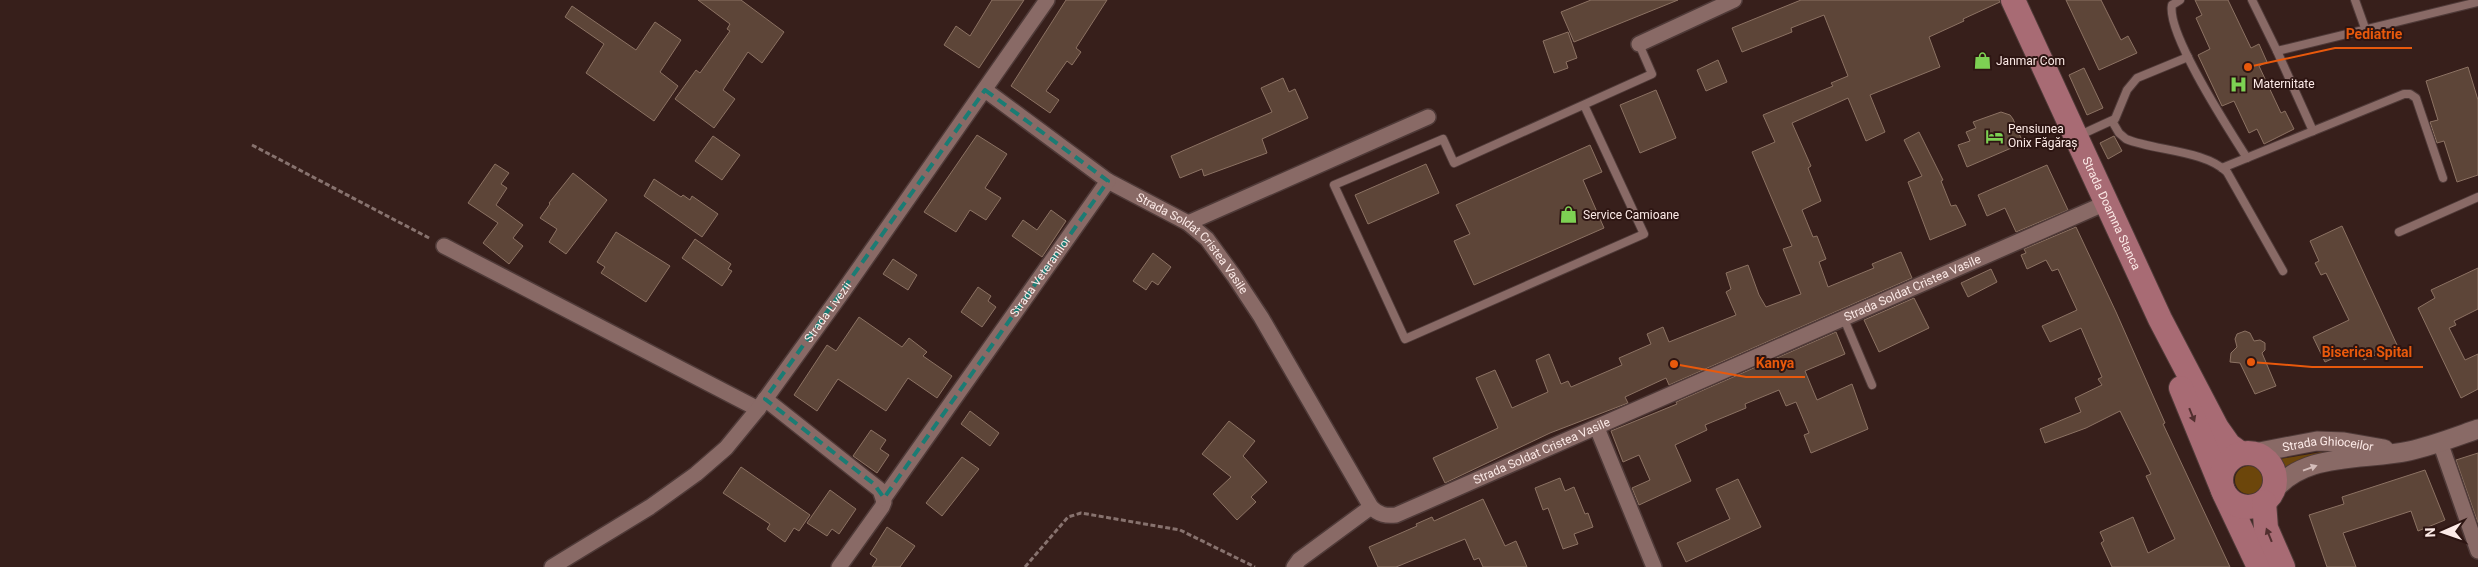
<svg xmlns="http://www.w3.org/2000/svg" width="2478" height="567" font-family="Roboto,sans-serif">
<style>
.green{fill:#6c460b}
.building{fill:#5d4538;stroke:#8c7263}
.lines{fill:none;stroke-linecap:round;stroke-linejoin:round}
.service-casing{stroke:#4f3a38;stroke-width:10}
.minor-casing{stroke:#4f3a38;stroke-width:18}
.tertiary-casing{stroke:#4f3a38;stroke-width:21}
.primary-casing{stroke:#4f3a38;stroke-width:26}
.path{stroke:#87726e;stroke-width:3;stroke-dasharray:5 2.5;stroke-linecap:butt}
.service{stroke:#896a66;stroke-width:8}
.minor{stroke:#896a66;stroke-width:15}
.tertiary{stroke:#896a66;stroke-width:19}
.primary{stroke:#a86b74;stroke-width:24}
.oneway{fill:#522f2f}
.oneway2{fill:#d4bdba}
.marked{fill:none;stroke:#1b7c74;stroke-width:4;stroke-dasharray:10 6;stroke-linejoin:round}
.labels{text-anchor:middle;dominant-baseline:central;stroke-width:4;stroke-linejoin:round;paint-order:stroke}
.poi-label{font-size:12px;fill:#fceae7;stroke:#2d1512;text-anchor:start}
.street-label{font-size:12px;fill:#fceae7;stroke:#2d1512}
.leader{fill:none;stroke:#e8590c;stroke-width:2}
.callout-dot{fill:#e8590c;stroke:#2d1512;stroke-width:2}
.callout-label{font-size:14px;text-anchor:middle;font-weight:bold;fill:#e8590c;stroke:#2d1512;stroke-width:4;stroke-linejoin:round;paint-order:stroke}
</style>
<rect width="100%" height="100%" fill="#371f1b"/>
<!-- green -->
<g class="green">
<path d="M2341,450L2286,472L2284,465L2278,459C2299,457 2319,451 2341,450Z"/>
<circle cx="2249" cy="480" r="14"/>
</g>
<!-- building -->
<g class="building">
<path d="M698,0H741L784,32L762,63L748,52L723,90L735,99L714,128L675,99L696,70L700,73L730,31L727,29L730,24Z"/>
<path d="M992,0H1024L979,68L944,45L956,26L970,36Z"/>
<path d="M1066,0H1107L1076,48L1081,52L1072,65L1067,61L1046,91L1059,100L1050,113L1011,86Z"/>
<path d="M1591,0H1678L1574,42L1561,12Z"/>
<path d="M1801,0H1999L2000,2L1963,19L1964,21L1929,37L1940,67L1870,95L1885,132L1866,141L1848,98L1792,123L1811,166L1808,168L1821,201L1802,210L1813,237L1817,236L1826,259L1819,262L1828,287L1874,268L1872,264L1901,252L1912,278L1669,385L1666,378L1625,397L1628,403L1550,433L1445,483L1433,458L1498,428L1476,378L1495,370L1512,408L1548,392L1536,360L1549,354L1561,384L1568,381L1571,387L1622,365L1619,358L1651,344L1647,334L1663,327L1669,342L1736,315L1726,292L1731,289L1726,273L1748,265L1759,295L1766,307L1801,294L1783,249L1792,246L1752,152L1775,142L1763,115L1833,86L1831,83L1848,76L1824,15L1791,28L1792,32L1742,52L1732,28Z"/>
<path d="M2066,0H2101L2121,40L2128,36L2137,53L2099,70Z"/>
<path d="M2195,0H2228L2251,48L2259,44L2267,62L2259,66L2281,113L2285,111L2294,129L2264,144L2257,129L2249,133L2234,101L2222,106L2198,55L2210,49L2196,18L2202,15Z"/>
<path d="M572,6L636,50L655,22L681,40L660,72L678,86L654,121L586,73L604,44L565,17Z"/>
<path d="M1568,32L1577,58L1566,62L1568,68L1554,73L1543,41Z"/>
<path d="M1718,60L1727,82L1706,91L1697,70Z"/>
<path d="M2468,67L2478,100V175L2457,182L2444,141L2437,143L2430,122L2438,120L2426,81Z"/>
<path d="M2084,68L2103,108L2087,115L2069,75Z"/>
<path d="M1283,78L1289,92L1295,89L1308,118L1262,139L1267,153L1204,176L1202,169L1180,178L1171,156L1272,112L1261,88Z"/>
<path d="M1656,90L1676,138L1640,153L1620,105Z"/>
<path d="M2001,112L2010,115L2013,119L2023,143L1967,167L1958,145L1970,141L1966,132L1976,128L1973,122Z"/>
<path d="M1919,132L1943,180L1941,181L1951,206L1956,205L1966,225L1930,240L1908,182L1922,176L1904,140Z"/>
<path d="M977,135L1007,154L985,188L1001,198L986,220L970,210L956,232L924,212Z"/>
<path d="M713,136L740,155L722,180L695,161Z"/>
<path d="M2114,136L2122,151L2108,159L2100,143Z"/>
<path d="M1590,145L1602,172L1583,180L1604,228L1474,285L1454,241L1470,234L1456,205Z"/>
<path d="M495,164L509,173L501,184L507,188L496,205L523,225L513,238L523,246L509,264L483,243L498,223L468,203Z"/>
<path d="M1426,164L1439,193L1368,224L1355,195Z"/>
<path d="M2047,165L2068,210L2016,232L2005,208L1987,216L1978,195Z"/>
<path d="M573,173L607,200L566,254L549,242L557,229L540,218L550,204L549,203Z"/>
<path d="M654,179L681,197L683,195L690,200L692,196L718,214L702,237L644,196Z"/>
<path d="M1051,210L1066,221L1042,257L1012,236L1023,220L1037,230Z"/>
<path d="M2342,226L2397,345L2364,360L2358,347L2325,362L2313,337L2349,320L2326,273L2321,275L2315,263L2319,261L2310,241Z"/>
<path d="M2076,227L2116,312L2165,423L2163,424L2230,567H2112L2101,543L2104,541L2100,532L2133,517L2148,553L2175,539L2146,476L2151,474L2120,411L2086,428L2045,443L2040,429L2081,412L2075,398L2102,385L2098,379L2102,377L2081,328L2050,342L2042,326L2077,310L2058,269L2052,271L2046,260L2027,269L2021,255L2026,253L2024,249Z"/>
<path d="M616,232L670,266L646,302L601,273L605,267L597,262Z"/>
<path d="M695,239L731,264L728,269L732,271L722,286L682,258Z"/>
<path d="M1153,253L1171,267L1158,285L1152,281L1146,290L1133,281Z"/>
<path d="M893,259L917,275L908,290L883,274Z"/>
<path d="M2478,268V309L2454,321L2456,325L2449,328L2465,360L2478,354V389L2461,398L2418,308L2435,298L2431,290Z"/>
<path d="M1991,269L1997,282L1968,297L1961,283Z"/>
<path d="M978,287L991,296L988,301L996,307L982,327L961,312Z"/>
<path d="M1914,298L1929,328L1879,352L1864,320Z"/>
<path d="M859,317L902,347L909,338L927,352L923,356L952,376L937,398L908,378L886,411L838,379L817,411L794,395L827,345L836,351Z"/>
<path d="M2245,331L2250,333L2254,341L2260,340L2265,343V350L2262,353L2276,386L2255,394L2240,363L2230,362L2231,353L2237,347L2235,339L2237,334Z"/>
<path d="M1836,332L1845,354L1805,371L1817,400L1852,384L1868,429L1811,453L1804,435L1809,433L1796,402L1786,406L1779,390L1745,404L1746,408L1705,425L1707,430L1675,445L1691,481L1639,505L1632,488L1650,480L1639,455L1623,462L1611,431L1677,404L1676,402Z"/>
<path d="M970,411L999,433L990,446L961,424Z"/>
<path d="M1229,421L1255,441L1243,456L1267,482L1251,497L1256,502L1237,520L1213,494L1231,477L1202,454Z"/>
<path d="M871,430L886,440L880,449L889,455L877,473L853,456Z"/>
<path d="M2478,453V523L2456,460Z"/>
<path d="M962,457L979,469L942,516L926,503Z"/>
<path d="M741,467L810,515L799,531L794,528L785,542L767,529L770,524L723,493Z"/>
<path d="M2425,470L2445,520L2418,531L2411,511L2343,533L2356,567H2327L2309,515L2344,504L2342,497Z"/>
<path d="M1560,478L1565,491L1574,487L1585,514L1588,513L1593,527L1574,534L1578,544L1563,549L1548,508L1543,510L1535,488Z"/>
<path d="M1738,479L1761,527L1686,562L1677,543L1730,519L1716,489Z"/>
<path d="M830,490L856,509L839,534L832,529L827,536L807,523Z"/>
<path d="M1483,499L1505,546L1516,541L1527,567H1483L1479,558L1474,560L1465,539L1396,567H1378L1369,547L1417,526L1416,524L1432,517L1434,521Z"/>
<path d="M887,527L915,546L900,567H872L877,559L870,554Z"/>
</g>
<g class="lines">
<defs>
<g id="service">
<path d="M2180,0L2172,5C2166,33 2230,131 2247,158"/>
<path d="M2252,0L2277,51L2478,2"/>
<path d="M2355,0L2365,28"/>
<path d="M2277,51L2313,131"/>
<path d="M1584,105L1644,234L1405,339L1334,185L1443,139L1454,163L1652,74L1639,44"/>
<path d="M2112,121L2119,133L2126,139C2155,151 2204,150 2227,172L2283,271"/>
<path d="M2078,136L2115,119L2127,90L2137,78L2188,57"/>
<path d="M2222,168L2404,94H2410L2416,98L2443,178"/>
<path d="M2399,232L2478,197"/>
<path d="M1844,319L1872,385"/>
</g>
<g id="minor">
<path d="M1639,44L1734,0"/>
<path id="s1" d="M985,90L1108,181L1188,223L1207,239L1234,276L1261,317L1371,507C1379,515 1386,516 1396,515L2106,203"/>
<path d="M1188,223L1428,117"/>
<path d="M444,246L758,409"/>
<path d="M765,399L880,490L884,502L882,507L839,567"/>
<path d="M1597,428L1654,567"/>
<path d="M2440,442L2478,551"/>
<path id="s2" d="M884,498L1108,181"/>
<path id="s3" d="M552,567L650,507L696,474L726,448L758,409L844,290L1047,0"/>
<path d="M1294,567L1299,560L1371,507"/>
</g>
<g id="tertiary">
<path id="s4" d="M2254,453L2317,441L2344,442L2384,449"/>
<path d="M2271,495C2300,451 2364,461 2409,451C2432,446 2455,437 2478,429"/>
</g>
<g id="primary">
<path id="s5" d="M2013,0L2160,319L2217,428L2229,445L2240,453"/>
<path d="M2181,388L2224,493L2259,567"/>
<circle cx="2248" cy="480" r="27"/>
<path d="M2264,502L2266,528L2283,567"/>
</g>
</defs>
<!-- service casing -->
<use href="#service" class="service-casing"/>
<!-- minor casing -->
<use href="#minor" class="minor-casing"/>
<!-- tertiary casing -->
<use href="#tertiary" class="tertiary-casing"/>
<!-- primary casing -->
<use href="#primary" class="primary-casing"/>
<!-- path -->
<g class="path">
<path d="M252,145L431,239"/>
<path d="M1025,567L1068,517L1081,513L1180,530L1255,567"/>
</g>
<!-- service -->
<use href="#service" class="service"/>
<!-- minor -->
<use href="#minor" class="minor"/>
<!-- tertiary -->
<use href="#tertiary" class="tertiary"/>
<!-- primary -->
<use href="#primary" class="primary"/>
</g>
<!-- one-way arrows -->
<defs><path id="oneway-solid" d="M-6-.8H1V-3.2L6.5 0L1 3.2V.8H-6Z" transform="scale(1.25)"/></defs>
<g class="oneway">
<use href="#oneway-solid" transform="translate(2192 415) rotate(68)"/>
<use href="#oneway-solid" transform="translate(2269 535) rotate(-112)"/>
</g>
<use class="oneway2" href="#oneway-solid" transform="translate(2310 468) rotate(-20)"/>
<!-- marked area -->
<path class="marked" d="M985,90L1108,181L884,498L874,484L765,399Z"/>
<!-- icons -->
<defs>
<symbol id="shop-bare" viewBox="-9 -9 18 18"><path d="M-5-2.5h2.3a2.7 3.5 0 0 1 5.4 0H5L5.5 6h-11ZM-1.5-2.5h3a1.5 2.3 0 0 0-3 0Z" fill="#7dd153" stroke="#2d1512" stroke-width="2.5" paint-order="stroke"/></symbol>
<symbol id="hospital-bare" viewBox="-9 -9 18 18"><path d="M-5-5h3v3.5h4V-5h3V5h-3V1.5h-4V5h-3Z" fill="#7dd153" stroke="#2d1512" stroke-width="2.5" paint-order="stroke"/></symbol>
<symbol id="hotel-bare" viewBox="-9 -9 18 18"><path d="M-6-4.5h1.5V1H6V5H4.5V3h-9V5H-6ZM-4 0a1.8 1.8 0 1 1 3.6 0ZM.5 0V-2.5h3Q6-2.5 6 0Z" fill="#7dd153" stroke="#2d1512" stroke-width="2.5" paint-order="stroke"/></symbol>
</defs>
<g fill-rule="evenodd">
<use href="#shop-bare" x="1970" y="48" width="25" height="25"/>
<use href="#hospital-bare" x="2226" y="72" width="25" height="25"/>
<use href="#hotel-bare" x="1982" y="124" width="25" height="25"/>
<use href="#shop-bare" x="1556" y="202" width="25" height="25"/>
</g>
<g class="labels">
<!-- poi labels -->
<g class="poi-label">
<text x="1996" y="61">Janmar Com</text>
<text x="2253" y="84">Maternitate</text>
<text x="2008" y="129">Pensiunea<tspan x="2008" dy="14">Onix Făgăraș</tspan></text>
<text x="1583" y="215">Service Camioane</text>
</g>
<!-- street labels -->
<g class="street-label">
<text stroke="none"><textPath href="#s5" startOffset="235">Strada Doamna Stanca</textPath></text>
<text stroke="none"><textPath href="#s1" startOffset="260">Strada Soldat Cristea Vasile</textPath></text>
<text stroke="none"><textPath href="#s2" startOffset="271">Strada Veteranilor</textPath></text>
<text stroke="none"><textPath href="#s1" startOffset="1174">Strada Soldat Cristea Vasile</textPath></text>
<text stroke="none"><textPath href="#s3" startOffset="381">Strada Livezii</textPath></text>
<text stroke="none"><textPath href="#s4" startOffset="75">Strada Ghioceilor</textPath></text>
<text stroke="none"><textPath href="#s1" startOffset="769">Strada Soldat Cristea Vasile</textPath></text>
</g>
</g>
<!-- callouts -->
<path class="leader" d="M2248 67L2335 48H2412M2251 362L2312 367H2423M1674 364L1746 377H1805"/>
<g class="callout-dot">
<circle cx="2248" cy="67" r="5"/>
<circle cx="2251" cy="362" r="5"/>
<circle cx="1674" cy="364" r="5"/>
</g>
<g class="callout-label">
<text x="2374" y="39">Pediatrie</text>
<text x="2367" y="357">Biserica Spital</text>
<text x="1775" y="368">Kanya</text>
</g>
<!-- north arrow -->
<g transform="translate(2443 532) rotate(268)" stroke="#2d1512" stroke-width="4" paint-order="stroke">
<path d="M0-4L9 19L0 12L-9 19Z" fill="#fceae7"/>
<text y="-8" font-size="14" font-weight="bold" text-anchor="middle" fill="#fceae7">N</text>
</g>
</svg>
